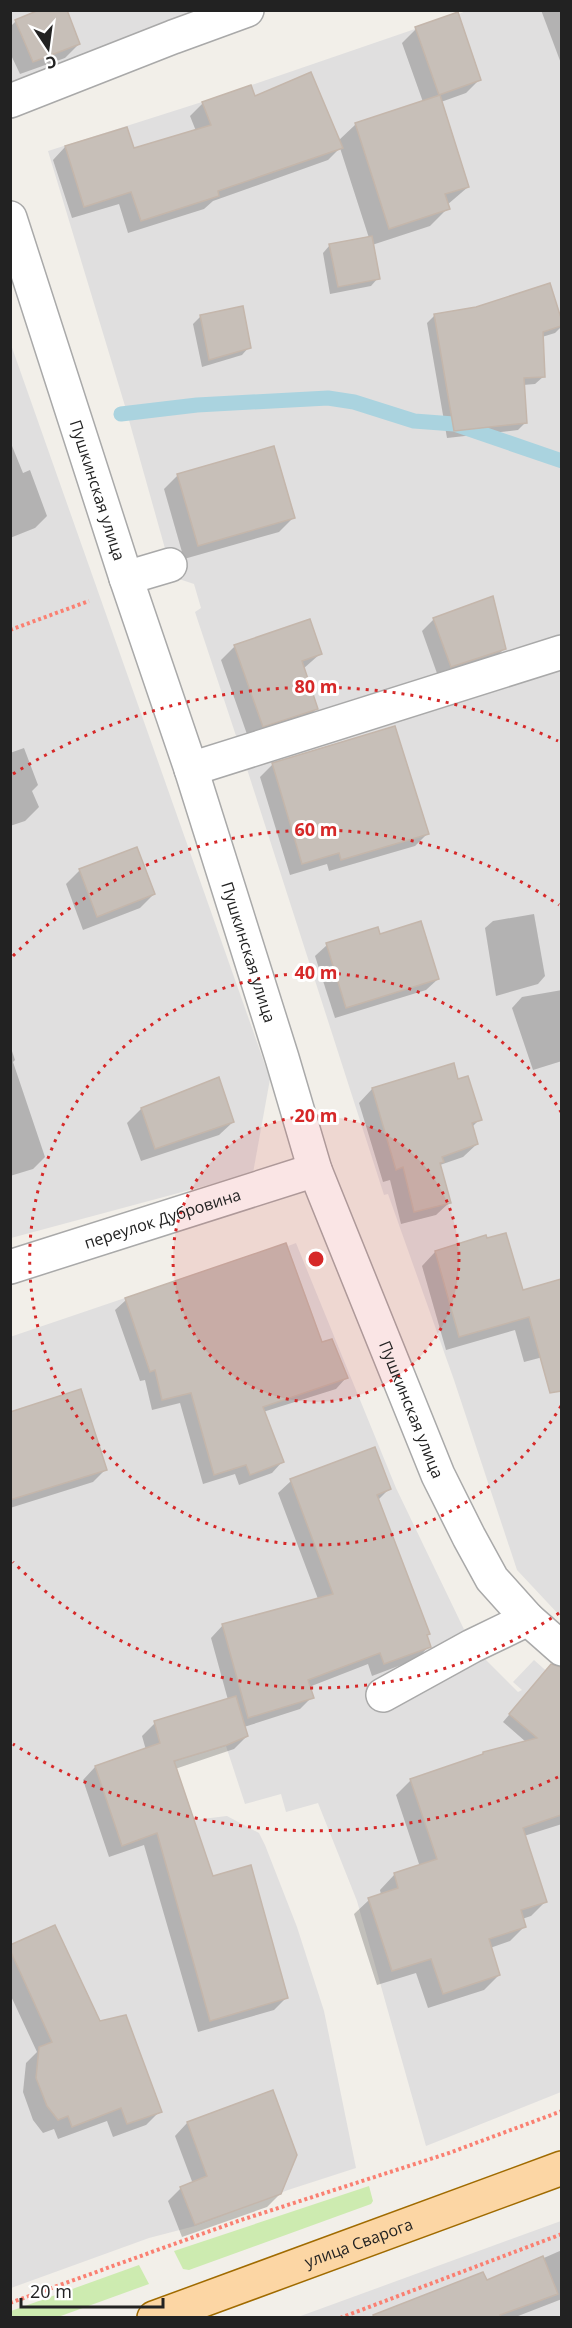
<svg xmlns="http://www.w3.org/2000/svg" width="572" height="2328" font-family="'Open Sans',sans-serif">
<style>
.residential{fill:#e0dfdf}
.grass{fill:#cdebb0}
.shadow{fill:#0003}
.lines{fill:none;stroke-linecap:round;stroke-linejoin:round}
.stream{stroke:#aad3df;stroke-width:15}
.building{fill:#c7bfb8;stroke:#c4b6ab;stroke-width:1.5}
.minor-casing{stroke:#a9a9a9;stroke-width:36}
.major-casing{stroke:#a06b00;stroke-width:36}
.path{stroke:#fa8072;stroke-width:4;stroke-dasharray:3 3;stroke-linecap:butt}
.minor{stroke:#fff;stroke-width:33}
.major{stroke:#fcd6a4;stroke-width:33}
.ring{fill:none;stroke:#d62828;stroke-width:3;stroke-dasharray:3 6}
.labels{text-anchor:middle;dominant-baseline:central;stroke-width:6;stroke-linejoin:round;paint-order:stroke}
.street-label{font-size:16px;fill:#222;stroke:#fff}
.centre{fill:#d62828;stroke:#fff;stroke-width:3}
.ring-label{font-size:18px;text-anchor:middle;font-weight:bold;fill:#d62828;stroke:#fff;stroke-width:6;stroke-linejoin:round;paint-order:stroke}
</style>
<rect width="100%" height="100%" fill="#f2efe9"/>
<!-- residential -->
<g class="residential">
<path d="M11,10L244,11L11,87Z"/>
<path d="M468,10L561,11V1617L517,1570L454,1380L388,1194L384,1195L247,769L195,612L201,608L194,584L173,577L125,406L48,151L202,102L415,29L458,12L459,14Z"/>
<path d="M10,342L270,1079L253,1173L11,1238Z"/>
<path d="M287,1243L288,1246L296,1243L396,1488L472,1646L518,1692L522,1690L513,1682L534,1660L562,1685L561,1727L551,1732H555L562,1738L561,2092L426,2146L357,1901L318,1803L286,1812L281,1794L245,1804L226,1746L179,1760L174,1762L194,1820L227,1816L259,1833L265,1845L297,1927L324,2011L356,2168L288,2190L195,2226L149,2238L11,2288L10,1337Z"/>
<path d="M561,2221V2317H298Z"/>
</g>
<!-- grass -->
<g class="grass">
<path d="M369,2186L373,2201L371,2204L189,2270L183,2269L174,2251Z"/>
<path d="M139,2265L149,2284L58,2317H11V2311Z"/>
</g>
<!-- shadow -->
<g class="shadow">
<path d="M541,10H562V66Z"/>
<path d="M16,21L79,44L65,58L20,74L10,53V27Z"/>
<path d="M416,29L480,79L466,93L441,102L468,187L447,205L448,208L430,226L372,245L378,278L371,286L330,294L323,253L330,245L369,238L340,148L328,160L213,201L204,209L128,233L119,204L72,218L53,160L65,147L133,150L196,131L190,116L203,103L254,98L338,141L356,124L423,102L402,43Z"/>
<path d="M549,285L562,326L555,333L542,337L543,377L535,384L523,385L526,422L518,430L447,438L427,323L434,316L477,308Z"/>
<path d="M201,316L249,347L242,355L202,367L193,324Z"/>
<path d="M10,441L23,473L30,470L47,516L35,528L10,538Z"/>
<path d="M178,475L293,518L279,532L184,559L164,489Z"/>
<path d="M434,619L505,648L492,661L439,679L422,631Z"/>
<path d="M235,646L320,654L303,669L316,709L303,723L249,740L221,660Z"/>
<path d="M394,728L427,834L415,846L329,871L327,864L290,875L260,777L272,765Z"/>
<path d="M24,748L38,785L32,791L39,807L25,821L10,826V753Z"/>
<path d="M80,870L154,894L140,908L83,930L66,884Z"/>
<path d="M534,914L545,976L538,984L496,996L485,928L493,921Z"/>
<path d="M327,945L438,979L426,990L335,1018L315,956Z"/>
<path d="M562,990V1061L533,1070L512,1008L522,997Z"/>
<path d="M10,1045L15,1060L13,1062L45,1157L33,1169L10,1176Z"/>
<path d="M453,1065L457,1081L480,1119L472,1127L477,1144L463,1157L440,1165L450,1202L436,1215L401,1224L390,1180L383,1182L359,1103L372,1089Z"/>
<path d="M141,1109L233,1122L219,1135L141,1161L127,1123Z"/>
<path d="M435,1252L522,1292L562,1281V1352L524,1362L515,1330L446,1350L422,1266Z"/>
<path d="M126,1300L321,1344L346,1378L336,1389L263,1412L282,1462L272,1473L239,1485L235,1474L203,1484L180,1403L152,1410L145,1380L140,1381L115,1310Z"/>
<path d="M10,1414L105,1470L93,1482L10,1508Z"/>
<path d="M291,1481L389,1489L377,1501L429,1646L417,1659L372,1676L368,1664L309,1687L312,1697L300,1709L244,1727L247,1736L234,1749L175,1769L212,1878L287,1997L274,2010L198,2032L144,1845L109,1857L83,1780L95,1767L146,1750L142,1736L155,1723L228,1700L211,1638L223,1625L318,1599L278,1493Z"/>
<path d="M545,1672L562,1687V1725L552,1734L562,1761V1824L524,1836L546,1901L531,1916L522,1919L524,1927L510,1941L490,1948L499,1975L484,1990L428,2008L416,1973L377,1985L354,1914L369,1900L381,1895L380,1890L394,1875L420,1867L396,1795L411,1780L526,1742L503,1722Z"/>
<path d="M10,1947L99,2023L160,2111L146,2125L113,2137L107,2121L58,2139L54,2129L43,2133L33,2120L23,2092L26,2063L37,2052L10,1994Z"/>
<path d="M187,2123L280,2194L267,2207L182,2237L168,2201L181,2188L193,2184L175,2136Z"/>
<path d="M562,2250V2299L513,2318H407Z"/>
</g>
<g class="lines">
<!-- stream -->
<path class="stream" d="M121,414L197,405L328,398L354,402L414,421L454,424L562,461"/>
</g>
<!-- building -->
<g class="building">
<path d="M39,10H67L80,44L33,62L15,20Z"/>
<path d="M458,12L481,80L439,95L415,27Z"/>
<path d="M311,72L343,148L218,191L219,196L141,221L131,192L84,207L65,146L127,127L134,148L211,125L202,102L251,85L255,96Z"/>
<path d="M440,95L469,187L445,194L450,209L389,229L355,123Z"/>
<path d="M372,236L380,279L338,287L329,244Z"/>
<path d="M550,283L561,318V326L543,332L545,377L524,378L527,423L454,431L434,314L476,307Z"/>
<path d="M243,306L251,348L209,360L200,315Z"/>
<path d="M274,446L295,518L198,546L177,474Z"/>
<path d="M493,596L506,649L451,667L433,618Z"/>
<path d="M310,619L322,654L302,661L318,709L263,727L234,645Z"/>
<path d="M395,726L429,834L341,860L339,853L302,864L272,763Z"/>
<path d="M137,847L155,894L97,917L79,869Z"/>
<path d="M421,921L439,979L346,1008L326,943L378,927L380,934Z"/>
<path d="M454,1063L458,1079L468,1076L482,1120L472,1123L478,1144L442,1157L444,1162L440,1163L451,1203L414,1212L403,1167L396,1170L372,1088Z"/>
<path d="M219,1077L234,1122L155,1149L141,1108Z"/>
<path d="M506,1233L523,1290L561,1279V1391L550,1393L529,1317L459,1337L435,1251L486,1235L487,1238Z"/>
<path d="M286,1243L322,1342L332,1339L348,1378L263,1407L284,1462L250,1475L246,1465L214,1475L191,1393L162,1400L155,1370L150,1372L125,1298Z"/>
<path d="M81,1389L107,1470L10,1500V1412Z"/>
<path d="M375,1447L391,1489L377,1495L430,1634L427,1635L431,1647L384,1664L380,1653L308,1680L314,1698L248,1718L222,1624L333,1594L290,1479Z"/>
<path d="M551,1664L561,1667V1815L523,1828L547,1902L521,1910L526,1927L489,1939L500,1975L443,1994L431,1959L392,1971L368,1898L398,1888L394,1873L437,1859L410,1779L483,1754V1752L537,1738L509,1714Z"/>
<path d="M236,1696L248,1736L227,1745L174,1761L213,1876L251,1865L288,1998L210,2021L157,1833L122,1846L95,1766L160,1743L154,1721Z"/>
<path d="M55,1925L100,2021L126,2015L162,2112L127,2124L121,2108L72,2127L68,2116L58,2120L47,2106L36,2078L39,2047L52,2042L10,1950V1945Z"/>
<path d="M273,2090L297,2155L281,2194L195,2225L180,2187L207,2176L187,2122Z"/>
<path d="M543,2256L558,2294L500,2315L501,2318H374L373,2315L483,2272L487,2280Z"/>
</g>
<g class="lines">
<defs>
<g id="minor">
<path d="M10,101L173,37L247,10"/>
<path id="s1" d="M10,218L126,578L191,769L282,1058L315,1170L438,1475L469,1537L492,1579L528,1619L562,1649"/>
<path d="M126,578L170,565"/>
<path d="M191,769L562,652"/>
<path id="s2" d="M10,1267L315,1170"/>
<path d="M383,1695L472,1646L528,1619"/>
</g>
<g id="major">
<path id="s3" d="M154,2318L562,2168"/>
</g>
</defs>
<!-- minor casing -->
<use href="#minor" class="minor-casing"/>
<!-- major casing -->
<use href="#major" class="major-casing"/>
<!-- path -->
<g class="path">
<path d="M10,630L89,601"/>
<path d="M10,2303L238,2221L449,2153L562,2111"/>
<path d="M340,2318L562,2234"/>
</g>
<!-- minor -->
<use href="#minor" class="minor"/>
<!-- major -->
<use href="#major" class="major"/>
</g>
<!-- distance rings -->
<circle cx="316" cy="1259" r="143" fill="#d62828" fill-opacity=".12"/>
<g class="ring">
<circle cx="316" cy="1259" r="143"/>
<path d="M561 1406A286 286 0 1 1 561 1112"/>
<path d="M559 1613A429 429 0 0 1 13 1562M13 956A429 429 0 0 1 559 905"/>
<path d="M558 1777A572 572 0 0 1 13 1744M13 774A572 572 0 0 1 558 741"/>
</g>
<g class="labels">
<!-- street labels -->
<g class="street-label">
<text stroke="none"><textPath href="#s1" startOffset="286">Пушкинская улица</textPath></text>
<text stroke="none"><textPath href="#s1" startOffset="772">Пушкинская улица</textPath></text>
<text stroke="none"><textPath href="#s2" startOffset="160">переулок Дубровина</textPath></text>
<text stroke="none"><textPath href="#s1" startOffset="1258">Пушкинская улица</textPath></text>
<text stroke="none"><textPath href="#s3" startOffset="218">улица Сварога</textPath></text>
</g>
</g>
<circle cx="316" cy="1259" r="9" class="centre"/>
<g class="ring-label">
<text x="316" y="693">80 m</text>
<text x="316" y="836">60 m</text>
<text x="316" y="979">40 m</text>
<text x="316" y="1122">20 m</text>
</g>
<!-- border -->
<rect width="572" height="2328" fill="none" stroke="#222222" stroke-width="24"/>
<!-- north arrow -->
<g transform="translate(48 48) rotate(167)" stroke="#ffffff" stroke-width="4.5" paint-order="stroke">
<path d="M0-4.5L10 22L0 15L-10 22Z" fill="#222222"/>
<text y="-9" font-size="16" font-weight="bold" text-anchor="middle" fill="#222222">С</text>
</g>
<!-- scale -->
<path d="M21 2298v9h142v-9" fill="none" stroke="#222222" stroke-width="3"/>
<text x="30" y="2298" font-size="18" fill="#222222" stroke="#ffffff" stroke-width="4.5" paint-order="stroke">20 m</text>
</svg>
